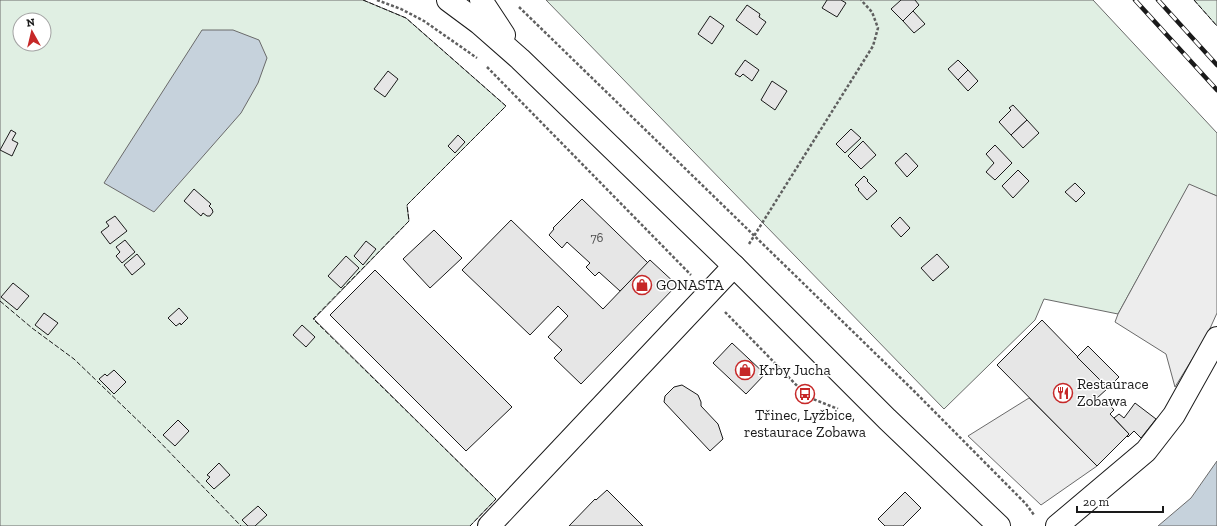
<svg xmlns="http://www.w3.org/2000/svg" width="1217" height="526" font-family="'Zilla Slab',serif">
<style>
.green{fill:#e0efe3;stroke:#6a6a6a;fill-rule:evenodd}
.parking{fill:#ededed;stroke:#6a6a6a}
.water{fill:#c6d2dc;stroke:#6a6a6a}
.building{fill:#e6e6e6;stroke:#1a1a1a}
.lines{fill:none;stroke-linecap:round;stroke-linejoin:round}
.street-casing{stroke:#1a1a1a;stroke-width:24}
.secondary-casing{stroke:#1a1a1a;stroke-width:24}
.path{stroke:#5f5f5f;stroke-width:2.5;stroke-dasharray:3 2;stroke-linecap:butt}
.street{stroke:#fff;stroke-width:22}
.secondary{stroke:#fff;stroke-width:22}
.rail-casing{stroke:#1a1a1a;stroke-width:4.5}
.rail{stroke:#fff;stroke-width:3;stroke-dasharray:9;stroke-linecap:butt}
.fence{stroke:#1a1a1a;stroke-width:1;stroke-dasharray:5 2;stroke-linecap:butt}
.labels{text-anchor:middle;dominant-baseline:central;stroke-width:3;stroke-linejoin:round;paint-order:stroke}
.number-label{font-size:13px;fill:#4d4d4d}
.poi-label{font-size:15px;fill:#1a1a1a;stroke:#fff;text-anchor:start}
</style>
<rect width="100%" height="100%" fill="#fff"/>
<!-- green -->
<g class="green">
<path d="M0,0H363L406,18L506,106L407,205L409,221L314,319L496,499L470,526H0ZM20,20H44V44H20Z"/>
<path d="M546,0H1093L1217,133V196L1189,185L1118,314L1044,299L1035,320L944,409Z"/>
<path d="M1194,0H1217V26Z"/>
</g>
<!-- parking -->
<g class="parking">
<path d="M1189,184L1217,196V313L1207,335L1175,387L1166,354L1115,322L1118,314Z"/>
<path d="M1029,398L1097,466L1041,505L968,436Z"/>
</g>
<!-- water -->
<g class="water">
<path d="M202,30H233L259,40L267,58L258,83L241,113L154,212L104,183Z"/>
<path d="M1217,461V526H1158L1191,498Z"/>
</g>
<!-- building -->
<g class="building">
<path d="M827,0H841L846,3L837,17L822,8Z"/>
<path d="M901,0H915L919,5L903,21L891,9Z"/>
<path d="M747,5L760,14L759,17L766,22L757,35L736,20Z"/>
<path d="M913,11L925,24L914,33L903,21Z"/>
<path d="M710,16L724,26L712,44L698,34Z"/>
<path d="M745,60L759,70L752,81L743,74L740,77L735,74Z"/>
<path d="M958,60L968,70L958,80L948,69Z"/>
<path d="M968,70L978,81L968,91L958,80Z"/>
<path d="M388,71L398,79L385,97L374,89Z"/>
<path d="M772,81L787,91L775,110L761,100Z"/>
<path d="M1013,105L1027,120L1011,135L999,122L1011,110L1009,108Z"/>
<path d="M1027,120L1039,133L1023,148L1011,135Z"/>
<path d="M851,129L861,138L845,153L836,144Z"/>
<path d="M11,130L16,133L12,140L18,143L12,156L0,150Z"/>
<path d="M458,135L465,142L455,153L448,146Z"/>
<path d="M863,141L876,155L861,169L848,156Z"/>
<path d="M995,145L1012,163L995,180L986,172L994,163L986,154Z"/>
<path d="M906,153L918,166L907,177L895,163Z"/>
<path d="M1018,170L1029,181L1013,198L1002,186Z"/>
<path d="M864,176L868,180L867,181L877,191L867,200L858,190L859,189L855,185Z"/>
<path d="M1075,183L1085,193L1076,202L1065,192Z"/>
<path d="M194,189L211,204L209,206L212,209L213,212L210,216H207L203,213L201,216L184,201Z"/>
<path d="M582,199L648,263L620,291L599,272L595,276L586,267L590,263L567,242L562,248L549,235L554,229L553,228Z"/>
<path d="M115,216L127,231L110,244L101,232L109,226L106,222Z"/>
<path d="M900,217L910,228L901,237L891,226Z"/>
<path d="M511,220L603,309L650,260L677,285L581,384L554,358L562,350L548,337L568,316L558,306L530,335L462,270Z"/>
<path d="M434,230L462,258L430,288L403,259Z"/>
<path d="M125,240L135,252L122,263L116,256L120,252L116,247Z"/>
<path d="M366,241L376,249L363,265L354,256Z"/>
<path d="M137,254L145,264L132,275L124,265Z"/>
<path d="M937,254L949,267L933,281L921,268Z"/>
<path d="M346,256L359,268L341,288L328,276Z"/>
<path d="M375,270L512,407L466,451L330,315Z"/>
<path d="M13,283L29,296L17,310L1,297Z"/>
<path d="M179,308L188,318L181,325L180,323L176,326L168,318Z"/>
<path d="M44,313L58,323L48,335L35,325Z"/>
<path d="M1042,320L1108,388L1096,399L1101,404L1105,400L1114,410L1110,414L1129,434L1097,466L997,365Z"/>
<path d="M302,325L315,337L306,347L293,335Z"/>
<path d="M732,343L765,374L746,394L713,363Z"/>
<path d="M1088,346L1119,377L1106,390L1108,388L1077,357Z"/>
<path d="M114,370L126,382L114,394L99,379L105,374L107,376Z"/>
<path d="M682,385L698,395L701,402V406L718,424L723,439L710,451L664,402L665,396L674,387Z"/>
<path d="M1135,403L1156,419L1141,438L1134,431L1128,437L1127,436L1129,434L1114,418L1119,414L1124,418Z"/>
<path d="M178,420L189,431L175,446L163,435Z"/>
<path d="M219,463L230,475L214,489L206,481L210,477L207,475Z"/>
<path d="M607,490L643,526H569L595,499L596,500Z"/>
<path d="M905,492L921,508L903,526H885L878,519Z"/>
<path d="M258,506L267,515L255,526H248L242,520Z"/>
</g>
<g class="lines">
<defs>
<g id="street">
<path d="M489,526L734,266"/>
<path d="M1057,526L1146,451L1174,415L1217,338"/>
</g>
<g id="secondary">
<path d="M448,0L479,23L520,59L734,266L887,419L999,526"/>
<path d="M481,0L504,35"/>
</g>
</defs>
<!-- street casing -->
<use href="#street" class="street-casing"/>
<!-- secondary casing -->
<use href="#secondary" class="secondary-casing"/>
<!-- path -->
<g class="path">
<path d="M377,0L401,9L424,21L477,58"/>
<path d="M519,7L914,391L1026,504L1034,515"/>
<path d="M487,67L691,275"/>
<path d="M749,244L873,46L878,28L872,12L861,0"/>
<path d="M725,312L808,397L838,409"/>
</g>
<!-- street -->
<use href="#street" class="street"/>
<!-- secondary -->
<use href="#secondary" class="secondary"/>
<defs>
<g id="rail">
<path d="M1135,0L1217,90"/>
<path d="M1158,0L1217,65"/>
</g>
</defs>
<!-- rail casing -->
<use href="#rail" class="rail-casing"/>
<!-- rail -->
<use href="#rail" class="rail"/>
<!-- fence -->
<g class="fence">
<path d="M363,0L406,18L506,106L407,205L409,221L313,319L496,499L470,526"/>
<path d="M1194,0L1217,26"/>
<path d="M0,301L32,328L74,359L153,435L241,526"/>
</g>
</g>
<!-- icons -->
<defs>
<symbol id="shop-ring" viewBox="-11 -11 22 22"><circle r="9.5" fill="#fff" stroke="#c62828" stroke-width="1.5"/><path d="M-5-2.5h2.3a2.7 3.5 0 0 1 5.4 0H5L5.5 6h-11ZM-1.5-2.5h3a1.5 2.3 0 0 0-3 0Z" fill="#c62828"/></symbol>
<symbol id="restaurant-ring" viewBox="-11 -11 22 22"><circle r="9.5" fill="#fff" stroke="#c62828" stroke-width="1.5"/><path d="M-5-6h1v4h1v-4h1v4h1v-4h1v5L-1.5 .5V6h-2V.5L-5-1ZM5-6V6H3V1.5H1.5Q1.5-4 5-6Z" fill="#c62828"/></symbol>
<symbol id="bus-ring" viewBox="-11 -11 22 22"><circle r="9.5" fill="#fff" stroke="#c62828" stroke-width="1.5"/><path d="M-5-6H5V4H4V6H2V4H-2V6H-4V4H-5ZM-3.5-4V0h7V-4ZM-3.5 1.2v1.5H-2V1.2ZM2 1.2v1.5H3.5V1.2Z" fill="#c62828"/></symbol>
</defs>
<g fill-rule="evenodd">
<use href="#shop-ring" x="631" y="274" width="22" height="22"/>
<use href="#shop-ring" x="734" y="359" width="22" height="22"/>
<use href="#restaurant-ring" x="1052" y="382" width="22" height="22"/>
<use href="#bus-ring" x="794" y="383" width="22" height="22"/>
</g>
<g class="labels">
<!-- number labels -->
<g class="number-label">
<text x="597" y="237">76</text>
</g>
<!-- poi labels -->
<g class="poi-label">
<text x="656" y="285">GONASTA</text>
<text x="759" y="370">Krby Jucha</text>
<text x="1077" y="384">Restaurace<tspan x="1077" dy="17">Zobawa</tspan></text>
<text x="805" y="415" text-anchor="middle">Třinec, Lyžbice,<tspan x="805" dy="17">restaurace Zobawa</tspan></text>
</g>
</g>
<!-- north arrow -->
<g transform="translate(32 32) rotate(352)"><circle r="19" fill="#ffffff" stroke="#a3a3a3"/>
<path d="M0-3L7 15L0 10L-7 15Z" fill="#c62828"/>
<text y="-6" font-size="11" font-weight="bold" text-anchor="middle" fill="#1a1a1a">N</text>
</g>
<!-- scale -->
<path d="M1077 506v6h86v-6" fill="none" stroke="#1a1a1a" stroke-width="2"/>
<text x="1083" y="506" font-size="12" fill="#1a1a1a" stroke="#ffffff" stroke-width="3" paint-order="stroke">20 m</text>
</svg>
